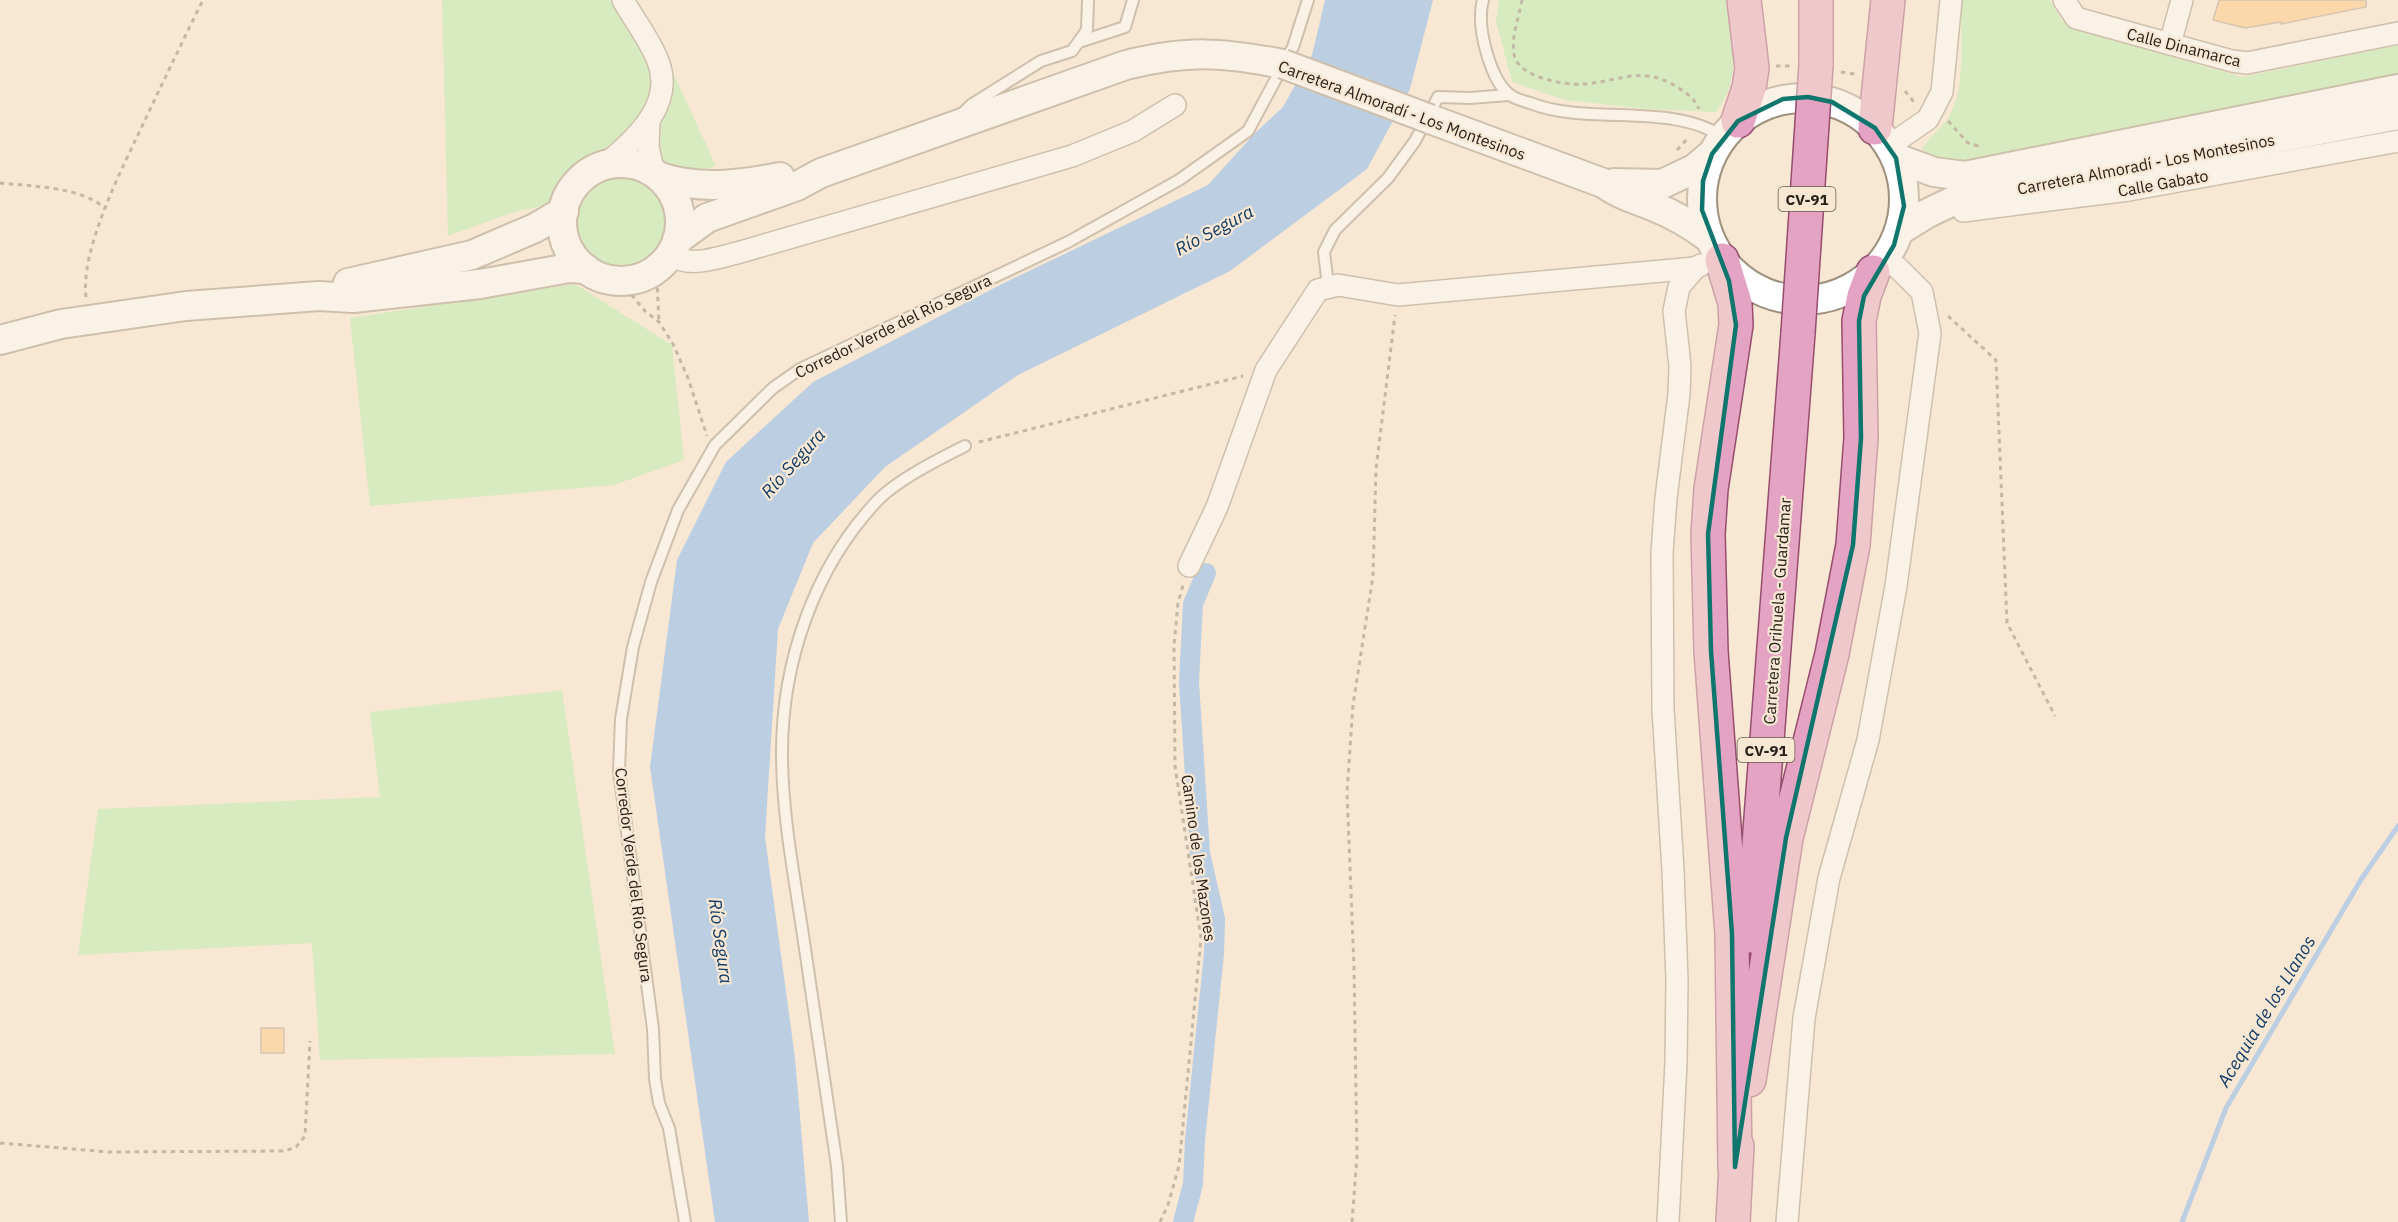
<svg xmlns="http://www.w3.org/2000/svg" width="2398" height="1222" font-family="'IBM Plex Sans',sans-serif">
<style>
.green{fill:#b2eea6}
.water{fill:#73b0f2}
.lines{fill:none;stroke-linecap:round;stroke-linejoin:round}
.stream{stroke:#73b0f2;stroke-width:5}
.canal{stroke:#73b0f2;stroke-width:20}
.building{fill:#fec578;stroke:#ab9d8a;stroke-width:1.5}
.service-casing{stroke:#9e907d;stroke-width:14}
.minor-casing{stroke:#9e907d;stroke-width:24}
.secondary-casing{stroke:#9e907d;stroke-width:32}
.primary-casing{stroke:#964d6e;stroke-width:36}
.path{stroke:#887d70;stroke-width:3;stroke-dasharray:4.5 4.5;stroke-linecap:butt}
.service{stroke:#fff;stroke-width:10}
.minor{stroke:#fff;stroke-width:21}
.secondary{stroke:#fff;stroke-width:28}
.primary{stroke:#e5a3c4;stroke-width:33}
.secondary-bridge-casing{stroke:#9e907d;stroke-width:32;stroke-linecap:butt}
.primary-bridge-casing{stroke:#964d6e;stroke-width:36;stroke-linecap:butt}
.secondary-bridge{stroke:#fff;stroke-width:28}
.primary-bridge{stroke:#e5a3c4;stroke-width:33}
.marked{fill:none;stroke:#0f766e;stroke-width:4.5;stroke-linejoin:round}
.labels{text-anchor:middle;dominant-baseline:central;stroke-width:4.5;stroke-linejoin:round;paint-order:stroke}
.shield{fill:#f7e7d3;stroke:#655c51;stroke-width:1.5}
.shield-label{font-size:15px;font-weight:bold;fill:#262019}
.street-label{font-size:16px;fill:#262019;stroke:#f7e7d3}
.water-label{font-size:18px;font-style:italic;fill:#113c67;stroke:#f7e7d3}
</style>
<rect width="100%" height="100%" fill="#f7e7d3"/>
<!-- green -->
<g class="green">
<path d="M442,0H634L676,79L716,166L645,183C658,192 669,207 667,225C666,238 663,244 654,253C618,294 554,247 584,196L511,213L448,236Z"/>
<path d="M1499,0H1727C1732,40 1743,77 1716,112L1646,109L1565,100L1512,82L1496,21Z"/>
<path d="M1960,0H2050L2062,21L2075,29L2242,77L2398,45V82L1961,163L1931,160L1922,148C1929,138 1940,130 1947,120C1967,90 1961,34 1960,0Z"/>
<path d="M575,284L672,345L684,460L614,485L370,506L350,318Z"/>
<path d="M562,690L615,1054L320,1060L312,943L78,955L98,809L380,797L370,712Z"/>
</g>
<!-- water -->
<path class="water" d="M1325,0H1433L1410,89L1367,169L1230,271L1018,375L885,467L813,543L778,629L765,837L795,1058L809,1222H715L650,767L677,560L726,462L813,382L1000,285L1208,185L1255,133L1283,107L1312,55Z"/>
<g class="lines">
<!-- stream -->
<path class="stream" d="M2182,1222L2226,1108L2362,878L2398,826"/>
<!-- canal -->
<path class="canal" d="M1183,1222L1193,1184L1195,1140L1214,953L1215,919L1200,853L1189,682L1193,604L1206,573"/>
</g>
<!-- building -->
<g class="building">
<path d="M2219,0H2366V7L2281,24V22L2245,28L2213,20Z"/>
<rect x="261" y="1028" width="23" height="25"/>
</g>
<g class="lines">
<defs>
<g id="service">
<path d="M1483,0C1478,18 1482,37 1487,54C1491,67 1497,85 1509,94C1514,99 1524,101 1530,103C1588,126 1672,102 1723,137"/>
<path d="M1079,42L1125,27L1133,0"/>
<path d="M961,115L971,105L1041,61L1072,51L1087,30L1088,0"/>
<path d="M1328,286L1324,252L1335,230L1388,178L1415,141L1438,97L1470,98L1509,95"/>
<path d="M685,1222L669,1128L659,1103L655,1079L653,1029L619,771L621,719L633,647L651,582L678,510L715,445L773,388L800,369L1068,242L1179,180L1248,131L1293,47L1308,0"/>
<path d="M841,1222L837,1166C826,1092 815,1017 804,942C795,880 782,816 782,753C782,662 814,568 877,501C897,480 939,459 965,446"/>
</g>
<g id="minor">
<path d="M2064,0L2076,18L2232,61L2247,63L2398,33"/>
<path d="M2170,44L2182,0"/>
<path d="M649,120L648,147L654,173"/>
<path d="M1889,146L1928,119L1942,92L1951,0"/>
<path d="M605,165C636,139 675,104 658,61C650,40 634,20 623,0"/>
<path d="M1963,211L2129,190L2398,141"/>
<path d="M670,255C691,268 715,258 737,253L1072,156L1133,131L1175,105"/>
<path d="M1189,566L1217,507L1266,370L1318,290L1338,285L1398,295L1695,268L1701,265"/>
<path d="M1668,1222L1676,1063L1677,980L1673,870L1663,709L1662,553L1666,498L1679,394L1680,366L1674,311L1679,287L1695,268"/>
<path d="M1787,1222L1804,1018L1829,878L1868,740L1896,586L1930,333L1922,292L1898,268L1885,259"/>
</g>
<g id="secondary">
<circle cx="1803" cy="199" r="101"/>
<path d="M1430,119L1603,183C1621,196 1636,199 1655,207C1675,215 1693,226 1709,238"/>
<path d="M1896,158L1934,172L1965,176L2398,89"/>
<circle cx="621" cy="222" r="59"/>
<path d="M660,177C700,190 740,185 780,177"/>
<path d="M1614,183L1662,184L1694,169L1712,154"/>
<path d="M1900,230L1926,214L1955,200L2398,115"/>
<path d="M677,240L707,218L797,186L821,173L1126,65C1188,50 1221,52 1283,64"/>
<path d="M348,283L472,255L535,228L564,211"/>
<path d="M0,340L61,324L186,306L319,296L353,298L480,284L569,268L586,269"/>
</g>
<g id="primary">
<path d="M1816,0V65"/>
<path d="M1738,121L1749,88L1752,68L1744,0"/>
<path d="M1875,128L1888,0"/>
<path d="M1722,260L1735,303L1736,325L1711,489L1708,534L1711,651L1732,934L1735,1167"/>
<path d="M1752,936L1798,333"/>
<path d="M1749,1080L1786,838L1832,654L1853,545L1861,438L1859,321L1864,296L1873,272"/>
<path d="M1733,1222L1737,1146"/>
</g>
</defs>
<!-- service casing -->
<use href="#service" class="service-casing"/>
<!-- minor casing -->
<use href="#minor" class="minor-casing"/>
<!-- secondary casing -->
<use href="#secondary" class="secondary-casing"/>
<!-- primary casing -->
<use href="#primary" class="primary-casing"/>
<!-- path -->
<g class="path">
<path d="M1522,0C1519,17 1511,37 1514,54C1517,77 1565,86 1584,84C1621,81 1642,65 1677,87C1688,94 1694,98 1699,109"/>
<path d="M1776,66H1790"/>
<path d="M1841,72L1855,74"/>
<path d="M1905,91L1914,102"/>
<path d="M1948,121L1968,143L1982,147"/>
<path d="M1677,150L1689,137"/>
<path d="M0,183C29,186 83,187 104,208"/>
<path d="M659,270L657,281L659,322"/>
<path d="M620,281L645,311L659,322L673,344L688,378L707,436"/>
<path d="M86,297C80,248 124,165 145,120C164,80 183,40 203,0"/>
<path d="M1948,316L1996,360L2007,623L2055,716"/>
<path d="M979,442L1243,376"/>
<path d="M0,1143L108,1152L285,1151L296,1147L305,1136L310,1041"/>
<path d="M1160,1222L1168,1205L1179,1166L1201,938L1175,766L1174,645L1178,603L1183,585"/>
<path d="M1352,1222L1357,1156L1354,967L1347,792L1353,705L1373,576L1376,469L1395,315"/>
</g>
<!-- service -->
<use href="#service" class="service"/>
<!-- minor -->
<use href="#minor" class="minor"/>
<!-- secondary -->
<use href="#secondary" class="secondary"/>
<!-- primary -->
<use href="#primary" class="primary"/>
<defs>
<path id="secondary-bridge" d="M1283,64L1430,119"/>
<path id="primary-bridge" d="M1798,333L1816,65"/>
</defs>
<!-- secondary-bridge casing -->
<use href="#secondary-bridge" class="secondary-bridge-casing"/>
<!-- primary-bridge casing -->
<use href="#primary-bridge" class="primary-bridge-casing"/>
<!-- secondary-bridge -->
<use href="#secondary-bridge" class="secondary-bridge"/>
<!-- primary-bridge -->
<use href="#primary-bridge" class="primary-bridge"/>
</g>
<!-- marked area -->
<path d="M0 0H2398V1222H0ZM1808,97L1832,102L1875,128L1896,158L1904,206L1894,245L1864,296L1859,321L1861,438L1853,545L1786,838L1735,1167L1732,934L1711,651L1708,534L1736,325L1729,281L1702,210L1703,181L1712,154L1738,121L1783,99Z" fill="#f7e7d3" fill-opacity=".55" fill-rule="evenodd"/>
<path class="marked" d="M1808,97L1832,102L1875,128L1896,158L1904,206L1894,245L1864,296L1859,321L1861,438L1853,545L1786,838L1735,1167L1732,934L1711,651L1708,534L1736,325L1729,281L1702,210L1703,181L1712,154L1738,121L1783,99Z"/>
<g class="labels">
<!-- shield labels -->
<g class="shield">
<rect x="1778.5" y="187" width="57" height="24" rx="4.5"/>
<rect x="1737.5" y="738" width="57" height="24" rx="4.5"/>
</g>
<g class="shield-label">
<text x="1807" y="199">CV-91</text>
<text x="1766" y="750">CV-91</text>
</g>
<!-- street labels -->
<g class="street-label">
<text transform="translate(2184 47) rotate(14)">Calle Dinamarca</text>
<text transform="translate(1402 110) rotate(20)">Carretera Almoradí - Los Montesinos</text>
<text transform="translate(2146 164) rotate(-11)">Carretera Almoradí - Los Montesinos</text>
<text transform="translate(2163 183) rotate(-10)">Calle Gabato</text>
<text transform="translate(893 326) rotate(-26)">Corredor Verde del Río Segura</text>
<text transform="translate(1777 611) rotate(-86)">Carretera Orihuela - Guardamar</text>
<text transform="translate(1199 858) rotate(82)">Camino de los Mazones</text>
<text transform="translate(634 875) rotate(83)">Corredor Verde del Río Segura</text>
</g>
<!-- water labels -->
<g class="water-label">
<text transform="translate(1214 230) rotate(-28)">Río Segura</text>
<text transform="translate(793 463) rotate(-48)">Río Segura</text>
<text transform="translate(721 941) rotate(82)">Río Segura</text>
<text transform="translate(2266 1011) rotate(-59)">Acequia de los Llanos</text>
</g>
</g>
</svg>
